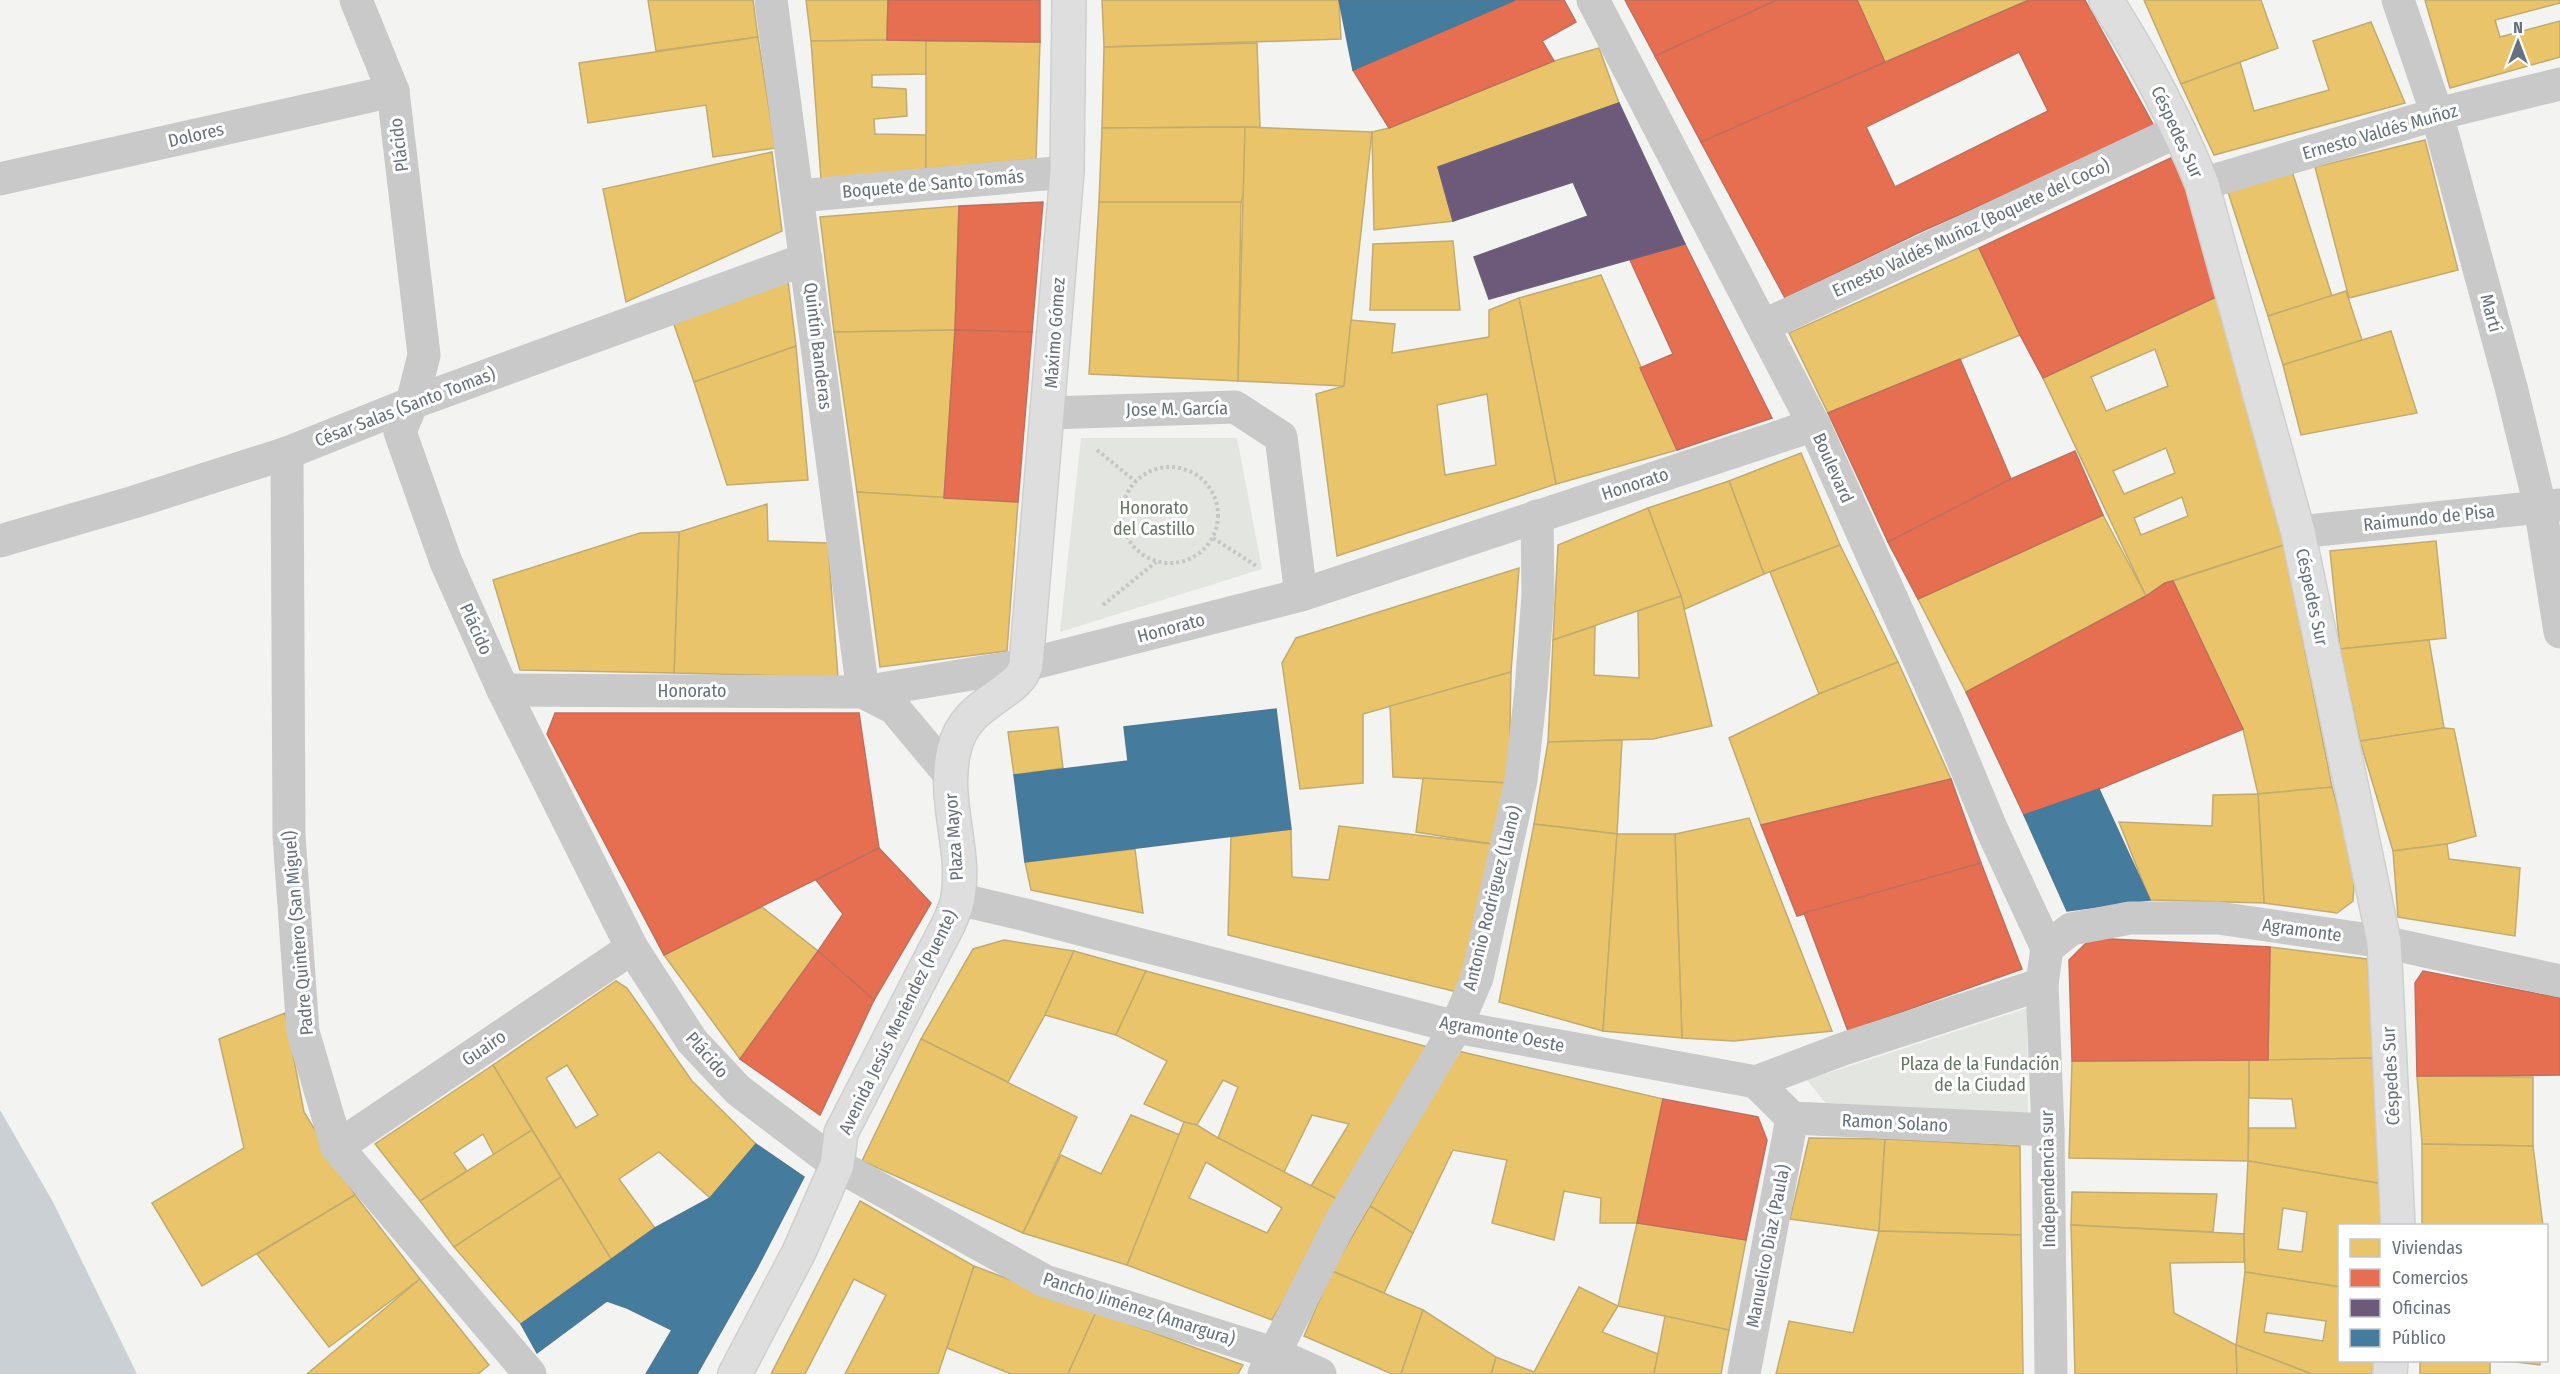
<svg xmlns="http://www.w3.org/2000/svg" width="2560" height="1374" font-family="'Fira Sans Condensed',sans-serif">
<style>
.green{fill:#e2e5e0}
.water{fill:#cbd0d4}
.homes{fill:#e9c46a;stroke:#c2ab70;stroke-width:1.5;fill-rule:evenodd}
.shops{fill:#e76f51;stroke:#c06f5e;stroke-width:1.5;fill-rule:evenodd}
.offices{fill:#6d597a;stroke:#6b607b;stroke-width:1.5}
.public{fill:#457b9d;stroke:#4f7894;stroke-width:1.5}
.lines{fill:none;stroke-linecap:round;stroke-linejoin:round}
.secondary-casing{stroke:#cfcfd0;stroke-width:36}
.path{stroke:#c6c6c7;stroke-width:4;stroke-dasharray:3 3;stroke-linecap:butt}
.pedestrian{stroke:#c9c9ca;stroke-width:33}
.minor{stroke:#c9c9ca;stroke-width:33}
.tertiary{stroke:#c9c9ca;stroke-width:33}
.secondary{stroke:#dedede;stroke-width:33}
.labels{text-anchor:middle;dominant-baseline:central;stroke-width:6;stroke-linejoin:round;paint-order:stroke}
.street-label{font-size:18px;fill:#66707e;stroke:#fff}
.park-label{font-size:18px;fill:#657664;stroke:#fff}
</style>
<rect width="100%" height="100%" fill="#f3f3f2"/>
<!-- green -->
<g class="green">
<path d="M1081,438H1237L1262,569L1060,632Z"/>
<path d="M2027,1008L2028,1126L1832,1111L1807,1080Z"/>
</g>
<!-- water -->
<path class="water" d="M0,1110L53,1202L137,1374H0Z"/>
<!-- homes -->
<g class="homes">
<path d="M648,0H753L758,37L656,51Z"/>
<path d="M806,0H888L887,40L811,41Z"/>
<path d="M1102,0H1339L1341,39L1104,47Z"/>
<path d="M1857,0H2029L1885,62Z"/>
<path d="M2144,0H2261L2278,48L2181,84Z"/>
<path d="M2425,0H2560V3L2495,20L2500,37L2560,21V57L2450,88Z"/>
<path d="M2371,22L2405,103L2214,155L2181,84L2240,62L2254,111L2329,90L2313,41Z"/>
<path d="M758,37L775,148L713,157L706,105L588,123L579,63Z"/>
<path d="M887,40L926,41V74L872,75V87L906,89L907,116L874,119L875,134L926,135V169L821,179L811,41Z"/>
<path d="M926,41L1040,42L1036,159L926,169Z"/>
<path d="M1257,43L1260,127L1102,128L1104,47Z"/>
<path d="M1599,48L1619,103L1438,167L1453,221L1374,230L1372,132L1389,128L1554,61Z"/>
<path d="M1245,127V190L1241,202H1099L1102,128Z"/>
<path d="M1245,127L1372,132L1344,386L1238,381Z"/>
<path d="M2425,140L2458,270L2349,298L2315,167Z"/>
<path d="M772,152L782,231L626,302L603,189Z"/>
<path d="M2292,171L2332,296L2268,316L2228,192Z"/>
<path d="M1099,202H1241L1238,381L1089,374Z"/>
<path d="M959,206L955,330L834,332L820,217Z"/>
<path d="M1453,241L1460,310H1370L1373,244Z"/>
<path d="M1979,248L2020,335L1828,413L1789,333Z"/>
<path d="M1601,275L1677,450L1556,484L1519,298Z"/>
<path d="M788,281L796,346L694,382L673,322Z"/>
<path d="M2346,291L2362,340L2283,365L2268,316Z"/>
<path d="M2218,296L2284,545L2165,583L2146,596L2043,378ZM2155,349L2168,386L2106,411L2091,377ZM2166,448L2175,473L2124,494L2113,471ZM2182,497L2188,516L2141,535L2134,518Z"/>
<path d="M1519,298L1556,484L1337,556L1316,394L1344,386L1351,320L1395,324L1392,353L1489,337V310ZM1487,394L1496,465L1445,475L1437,405Z"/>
<path d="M955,330L944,498L857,492L834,332Z"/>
<path d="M2391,331L2417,413L2301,435L2283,365Z"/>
<path d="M796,346L808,480L727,485L694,382Z"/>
<path d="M1801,453L1840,545L1764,574L1729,481Z"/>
<path d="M1729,481L1764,574L1685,609L1648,508Z"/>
<path d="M857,492L1018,502L1007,651L880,667Z"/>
<path d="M767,504L768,541L828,543L838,677L674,673L679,532Z"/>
<path d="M1648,508L1681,596L1553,640L1558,545Z"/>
<path d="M2103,515L2146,596L1966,692L1918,599Z"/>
<path d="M679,532L674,673L520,670L493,580L640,533Z"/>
<path d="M2436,541L2446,638L2340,649L2330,551Z"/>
<path d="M1840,545L1898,662L1819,694L1770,572Z"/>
<path d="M2284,545L2332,787L2258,794L2243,729L2173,581Z"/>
<path d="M1519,568L1511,672L1363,714V783L1300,789L1282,663L1296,638Z"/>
<path d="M1681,596L1712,726L1653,739L1548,742L1553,640L1595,626L1594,675L1639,678L1638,611Z"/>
<path d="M2429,640L2444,728L2360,741L2340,649Z"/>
<path d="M1898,662L1951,779L1761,825L1729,738L1819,694Z"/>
<path d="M1511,672L1509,783L1393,777L1390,706Z"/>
<path d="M1058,727L1063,768L1014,775L1008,732Z"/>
<path d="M2444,728L2454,729L2476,836L2447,844L2393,851L2360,741Z"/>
<path d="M1622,740L1617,834L1534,824L1548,742Z"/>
<path d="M1423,778L1509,783L1492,844L1416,832Z"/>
<path d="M2332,787L2349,848L2354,884L2353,901L2337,913L2264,903L2258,794Z"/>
<path d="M2258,794L2264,903L2150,900L2119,822L2212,826L2213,795Z"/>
<path d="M1749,818L1832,1031L1734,1041L1682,1038L1675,834Z"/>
<path d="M1534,824L1617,834L1603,1031L1499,1002Z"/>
<path d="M1339,826L1492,844L1461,993L1228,935L1231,837L1291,829L1292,877L1329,880Z"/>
<path d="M1617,834H1675L1682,1038L1603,1031Z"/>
<path d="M2447,844L2449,859L2520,868L2515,936L2398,917L2393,851Z"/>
<path d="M1135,849L1143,913L1031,890L1025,862Z"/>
<path d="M762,907L818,951L740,1059L664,955Z"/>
<path d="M1004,940L1074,951L1045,1015L1008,1082L921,1039L973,949Z"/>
<path d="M2270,947L2367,959L2375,1058L2268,1060Z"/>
<path d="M1074,951L1146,971L1116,1035L1045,1015Z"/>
<path d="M1146,971L1428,1047L1341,1201L1311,1186L1349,1124L1312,1115L1284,1172L1218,1138L1238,1087L1223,1080L1197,1125L1184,1122L1144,1104L1167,1061L1116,1035Z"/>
<path d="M616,981L627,988L692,1081L756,1144L710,1198L659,1152L619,1179L655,1228L611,1259L493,1065ZM567,1065L598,1115L576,1128L546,1078Z"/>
<path d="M285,1013L304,1112L355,1195L202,1286L152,1203L244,1148L219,1039Z"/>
<path d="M921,1039L1077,1117L1023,1233L862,1161Z"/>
<path d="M1458,1051L1663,1099L1637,1223H1600L1601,1198L1564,1191L1554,1240L1492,1223L1507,1160L1453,1150L1413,1233L1370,1206Z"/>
<path d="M2375,1058L2383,1184L2248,1161L2249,1128H2296L2292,1099L2249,1098V1060Z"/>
<path d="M2249,1060L2248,1161L2069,1158L2072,1061Z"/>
<path d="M493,1065L532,1130L494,1155L483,1134L454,1153L467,1171L420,1201L375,1144Z"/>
<path d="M2417,1076L2533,1077V1146L2422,1144Z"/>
<path d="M1131,1115L1180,1135L1127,1265L1023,1233L1061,1155L1101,1174Z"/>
<path d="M1184,1122L1197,1125L1218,1138L1341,1201L1272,1320L1127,1265ZM1206,1162L1282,1208L1267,1233L1189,1198Z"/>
<path d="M532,1130L561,1177L454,1247L420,1201Z"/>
<path d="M1809,1138L1885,1139L1879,1231L1790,1219Z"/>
<path d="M1885,1139L2020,1146L2021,1235L1879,1231Z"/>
<path d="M2422,1144L2533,1146L2543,1226H2422Z"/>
<path d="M2248,1161L2383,1184L2382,1226H2340V1287L2245,1272L2244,1234ZM2283,1208L2307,1212L2302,1252L2278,1249Z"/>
<path d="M561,1177L611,1259L521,1324L454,1247Z"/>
<path d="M2072,1192L2217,1194L2213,1232L2071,1225Z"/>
<path d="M355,1195L420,1279L329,1347L257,1254Z"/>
<path d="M860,1201L974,1266L938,1374H845L886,1295L854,1279L805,1374H771Z"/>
<path d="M1370,1206L1413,1233L1384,1293L1332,1271Z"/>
<path d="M1637,1223L1746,1240L1729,1330L1618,1306Z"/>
<path d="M2071,1225L2244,1234V1262L2170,1263L2174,1313L2236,1345L2237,1374H2075Z"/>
<path d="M1879,1231L2021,1235L2023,1374H1776L1789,1321L1853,1333Z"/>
<path d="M974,1266L1096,1312L1068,1374H1011L947,1348Z"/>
<path d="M1332,1271L1423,1310L1401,1374H1392L1304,1336Z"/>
<path d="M2245,1272L2340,1287V1360H2377L2376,1374H2312L2236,1345ZM2267,1313L2326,1321L2323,1341L2264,1332Z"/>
<path d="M420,1279L489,1365L478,1374H307Z"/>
<path d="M1579,1287L1618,1306L1602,1332L1658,1354L1654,1374H1491L1496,1357L1534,1372Z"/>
<path d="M1423,1310L1496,1357L1491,1374H1401Z"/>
<path d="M1096,1312L1243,1365L1238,1374H1068Z"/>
<path d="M1665,1316L1729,1330L1721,1374H1654Z"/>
<path d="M2236,1345L2312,1374H2237Z"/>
<rect x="2420" y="1360" width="70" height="14"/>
<path d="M2499,1360H2540V1365Z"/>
</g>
<!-- shops -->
<g class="shops">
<path d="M888,0H1040V42L887,40Z"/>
<path d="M1515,0H1564L1576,22L1542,41L1554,61L1389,128L1353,70Z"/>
<path d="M1625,0H1777L1655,56Z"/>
<path d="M1777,0H1857L1885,62L1701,142L1655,56Z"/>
<path d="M2029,0H2085L2155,128L1918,233L1785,298L1701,142ZM2019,52L2048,111L1895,187L1866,127Z"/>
<path d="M2177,155L2218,296L2043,378L2020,335L1979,248Z"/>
<path d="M1043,202L1032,332L955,330L959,206Z"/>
<path d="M1685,244L1772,418L1677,450L1640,368L1673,354L1630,260Z"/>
<path d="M955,330L1032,332L1018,502L944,498Z"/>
<path d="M1960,359L2011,479L1888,542L1828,413Z"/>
<path d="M2075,451L2103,515L1918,599L1888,542L2011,479Z"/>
<path d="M2173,581L2243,729L2099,789L2024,815L1966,692L2146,596L2165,583Z"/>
<path d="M555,713H859L879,848L664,955L547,734Z"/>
<path d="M1951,779L1981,863L1797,916L1761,825Z"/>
<path d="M879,848L931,903L874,1000L818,951L843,914L816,880Z"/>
<path d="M1981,863L2022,969L1848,1031L1804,913Z"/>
<path d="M2091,938L2270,947L2268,1060L2072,1061L2069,960Z"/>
<path d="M818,951L874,1000L820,1115L740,1059Z"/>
<path d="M2423,971L2560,998V1075L2417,1076L2415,983Z"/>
<path d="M1663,1099L1758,1117L1767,1140L1746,1240L1637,1223Z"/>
</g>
<!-- offices -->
<path class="offices" d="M1619,103L1685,244L1489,299L1474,257L1588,216L1573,182L1453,221L1438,167Z"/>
<!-- public -->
<g class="public">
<path d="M1339,0H1515L1353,70Z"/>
<path d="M1276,709L1291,829L1025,862L1014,775L1128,761L1124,727Z"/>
<path d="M2099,789L2150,900L2067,911L2024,815Z"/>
<path d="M756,1144L804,1177L757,1268L697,1374H646L672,1330L627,1308L607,1301L537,1353L521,1324L655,1228L710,1198Z"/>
</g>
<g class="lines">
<defs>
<g id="secondary">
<path d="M2106,0C2143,58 2176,119 2202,184L2298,532L2384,942L2398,1226"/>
<path d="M735,1374L799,1252L837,1165L841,1133L949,923C952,915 957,906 958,897C966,848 942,800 954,750C965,700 1018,696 1026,665L1067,172L1069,0"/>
<path d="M2390,1374L2391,1360"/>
</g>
</defs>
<!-- secondary casing -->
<use href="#secondary" class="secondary-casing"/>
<!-- path -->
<g class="path">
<path d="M1097,450L1135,481"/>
<circle cx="1170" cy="515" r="48"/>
<path d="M1213,538L1258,567"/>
<path d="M1103,605L1156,562"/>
</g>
<!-- pedestrian -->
<g class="pedestrian">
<path d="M1593,0L1814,425L1947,722L1992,830L2047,948"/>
<path d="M798,196L1067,172"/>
<path d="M1763,326L2180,130"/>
<path d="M287,453L289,836L303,1032L337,1147L530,1374"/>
<path d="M1301,595L1814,425"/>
<path d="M337,1147L632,948"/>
<path d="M1264,1374L1341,1221L1456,1027L1477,978L1521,780L1531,690L1538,595L1537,516"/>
</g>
<!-- minor -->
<g class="minor">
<path d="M771,0L863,692L894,708L950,775"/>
<path d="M2398,0L2437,114L2511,387L2540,506L2560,632"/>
<path d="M0,179L393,91"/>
<path d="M2202,184L2437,114L2560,84"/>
<path d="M0,541L134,502L287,453L412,403L806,259"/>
<path d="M503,690L863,692L1026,665L1301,595L1281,437L1235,407L1049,413"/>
<path d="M2048,1130L2051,1374"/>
<path d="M1744,1374L1792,1118"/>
</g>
<!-- tertiary -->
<g class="tertiary">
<path d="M356,0L393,91L424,355L412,403L400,432L446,562L503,690L632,948L692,1041L738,1090L837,1165L1045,1281L1273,1353L1320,1374"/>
<path d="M2298,532L2560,505"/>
<path d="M958,899L1026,915L1456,1027L1756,1082L1843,1049L2042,984"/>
<path d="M1756,1082L1792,1118L2048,1130L2042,984L2047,948L2071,929L2130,918H2218L2384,942L2560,981"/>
</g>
<!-- secondary -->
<use href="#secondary" class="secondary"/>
</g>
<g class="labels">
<!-- street labels -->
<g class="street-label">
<text transform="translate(2177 132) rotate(65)">Céspedes Sur</text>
<text transform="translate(2380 132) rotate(-16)">Ernesto Valdés Muñoz</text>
<text transform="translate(196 135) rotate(-13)">Dolores</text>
<text transform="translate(399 145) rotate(-97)">Plácido</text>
<text transform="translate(933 184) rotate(-5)">Boquete de Santo Tomás</text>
<text transform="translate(1971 228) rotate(-25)">Ernesto Valdés Muñoz (Boquete del Coco)</text>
<text transform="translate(2491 313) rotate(75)">Martí</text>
<text transform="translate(1055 333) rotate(-86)">Máximo Gómez</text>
<text transform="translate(818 346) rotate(83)">Quintín Banderas</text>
<text transform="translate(405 407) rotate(-21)">César Salas (Santo Tomas)</text>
<text transform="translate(1177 409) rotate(-1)">Jose M. García</text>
<text transform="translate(1833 468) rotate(66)">Boulevard</text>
<text transform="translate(1635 484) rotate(-18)">Honorato</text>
<text transform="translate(2429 518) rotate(-6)">Raimundo de Pisa</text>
<text transform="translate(2312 597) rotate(78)">Céspedes Sur</text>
<text transform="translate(1171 628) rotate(-15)">Honorato</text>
<text transform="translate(476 629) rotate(66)">Plácido</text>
<text x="692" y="691">Honorato</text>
<text transform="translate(954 837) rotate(-94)">Plaza Mayor</text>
<text transform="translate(1492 898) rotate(-76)">Antonio Rodriguez (Llano)</text>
<text transform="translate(2302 930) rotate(8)">Agramonte</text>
<text transform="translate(298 933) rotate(-95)">Padre Quintero (San Miguel)</text>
<text transform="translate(898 1022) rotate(-64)">Avenida Jesús Menéndez (Puente)</text>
<text transform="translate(1502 1034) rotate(11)">Agramonte Oeste</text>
<text transform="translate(484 1048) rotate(-34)">Guairo</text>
<text transform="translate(707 1055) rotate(49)">Plácido</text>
<text transform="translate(2391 1076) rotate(-93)">Céspedes Sur</text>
<text transform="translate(1895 1123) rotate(3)">Ramon Solano</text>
<text transform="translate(2048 1179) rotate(-91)">Independencia sur</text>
<text transform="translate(1768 1246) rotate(-79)">Manuelico Diaz (Paula)</text>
<text transform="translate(1139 1309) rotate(18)">Pancho Jiménez (Amargura)</text>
</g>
<!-- park labels -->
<g class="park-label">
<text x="1154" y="508">Honorato<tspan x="1154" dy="21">del Castillo</tspan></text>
<text x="1980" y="1064">Plaza de la Fundación<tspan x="1980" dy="21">de la Ciudad</tspan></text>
</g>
</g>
<!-- legend -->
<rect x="2338" y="1224" width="210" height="138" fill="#ffffff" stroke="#c2c6cb" stroke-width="1.5"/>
<rect x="2350" y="1239" width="30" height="18" fill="#e9c46a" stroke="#c2c6cb" stroke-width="1.5"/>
<text x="2392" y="1254" font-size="18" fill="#66707e">Viviendas</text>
<rect x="2350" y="1269" width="30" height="18" fill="#e76f51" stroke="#c2c6cb" stroke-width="1.5"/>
<text x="2392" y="1284" font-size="18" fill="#66707e">Comercios</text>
<rect x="2350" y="1299" width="30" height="18" fill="#6d597a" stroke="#c2c6cb" stroke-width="1.5"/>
<text x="2392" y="1314" font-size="18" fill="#66707e">Oficinas</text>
<rect x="2350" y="1329" width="30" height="18" fill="#457b9d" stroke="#c2c6cb" stroke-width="1.5"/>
<text x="2392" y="1344" font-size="18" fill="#66707e">Público</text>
<!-- north arrow -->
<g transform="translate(2518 42)" stroke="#ffffff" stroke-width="4.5" paint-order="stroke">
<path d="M0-4.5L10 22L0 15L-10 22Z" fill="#66707e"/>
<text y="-9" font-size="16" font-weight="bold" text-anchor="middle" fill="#66707e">N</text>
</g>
</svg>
